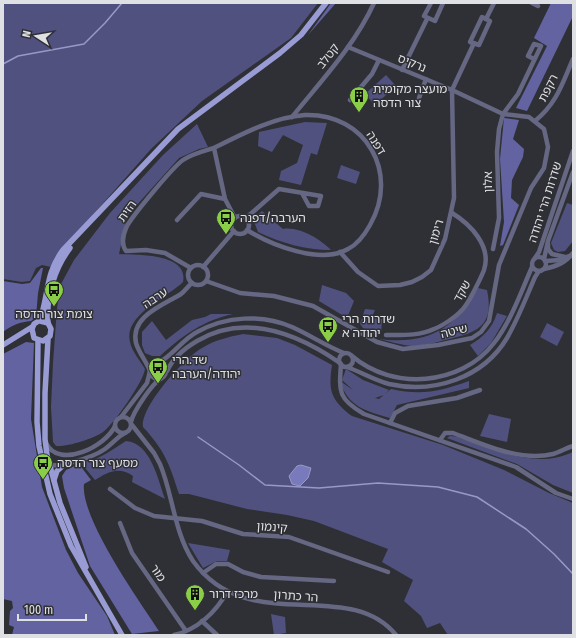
<svg xmlns="http://www.w3.org/2000/svg" width="576" height="638" font-family="'Fira Sans Condensed','Noto Sans Hebrew',sans-serif">
<style>
.green{fill:#50517f}
.forest{fill:#6363a2}
.water{fill:#797abb;stroke:#9899c7}
.lines{fill:none;stroke-linecap:round;stroke-linejoin:round}
.stream{stroke:#9899c7;stroke-width:1.5}
.minor{stroke:#656783;stroke-width:4.5}
.major{stroke:#999bd4;stroke-width:5.5}
.labels{text-anchor:middle;dominant-baseline:central;stroke-width:3;stroke-linejoin:round;paint-order:stroke}
.street-label{font-size:12px;fill:#dfe0e3;stroke:#2f3035}
.poi-label{font-size:12px;fill:#dfe0e3;stroke:#2f3035;text-anchor:start}
</style>
<rect width="100%" height="100%" fill="#2f3035"/>
<!-- green -->
<g class="green">
<path d="M3,3H318L291,38L202,101L151,149L75,235L51,267L42,265L36,268L30,281L22,282L3,279Z"/>
<path d="M386,75L396,86L375,105L365,94Z"/>
<path d="M305,122L327,123L317,155L311,153L301,185L279,180L281,171L297,163L303,145L283,135L272,152L258,146L259,132Z"/>
<path d="M197,124L208,147L199,149L179,158L127,216L119,254C137,255 189,253 183,282C168,297 123,315 130,342C132,352 140,360 145,369C144,381 113,425 103,432C93,439 67,447 56,446L53,442L51,407L53,363L57,308L61,284L74,260L110,213L163,155Z"/>
<path d="M341,165L360,172L356,184L337,178Z"/>
<path d="M567,203L573,205V241L565,251L558,252L554,250L551,243Z"/>
<path d="M262,211L283,229C299,226 320,239 331,250C306,250 281,243 258,232L253,219Z"/>
<path d="M322,285L346,293L354,301L347,318L319,301Z"/>
<path d="M478,288L487,290C495,327 476,333 445,340C434,343 423,346 412,346C400,345 389,341 378,339C427,345 454,330 478,288Z"/>
<path d="M365,309L375,310L372,317L382,319L381,334L377,336L363,328L360,324Z"/>
<path d="M497,313L507,316L491,343L478,356L470,345C483,337 492,329 497,313Z"/>
<path d="M211,314H233C204,320 182,336 160,356H152L145,353L142,345V332L152,321L166,340L192,320L205,317Z"/>
<path d="M547,323L564,332L557,346L540,337Z"/>
<path d="M243,334L277,338L295,345L332,365C328,391 331,400 352,416L443,445L504,470L549,493L573,503V635H448L440,623L427,628L421,616L404,601L413,580L382,562L388,549L314,521L287,515L247,509L189,494H179C169,463 165,451 143,427C140,407 185,357 202,348C215,340 228,337 243,334Z"/>
<path d="M346,369L363,380L389,390L384,395L375,398L379,399L391,389C422,396 441,391 469,381V388L397,405L390,418C366,411 348,407 340,381L353,390L342,380Z"/>
<path d="M489,414L511,419L507,442L480,436Z"/>
<path d="M450,436C459,436 468,441 477,444C509,455 540,467 573,452V493L553,485L517,464L447,438Z"/>
<path d="M126,441C151,443 158,480 165,499L132,482L133,476C119,466 108,472 95,480L81,463C103,458 108,452 126,441Z"/>
<path d="M188,543L230,550L227,561H217L203,568Z"/>
<path d="M271,614L285,617L286,633L274,635Z"/>
</g>
<!-- forest -->
<g class="forest">
<path d="M331,3H336L308,35Z"/>
<path d="M551,3H573V16L527,111L516,108L547,46L534,38Z"/>
<path d="M504,118L519,120L513,139L524,149L523,157L512,180L511,198L519,205L503,245L500,246L504,222L500,159Z"/>
<path d="M41,268H43L38,293L36,317L31,321C20,322 12,325 3,332V281L22,284L30,283Z"/>
<path d="M26,342L34,343L31,419L42,487L66,550L78,573L107,616L115,635H12L14,627L9,625L10,611L13,608L12,601L3,599V354Z"/>
<path d="M79,464L91,480L84,484C80,518 140,602 159,631L132,634L90,566L64,488L62,476L66,470Z"/>
</g>
<!-- water -->
<path class="water" d="M301,465L311,468L308,478L300,486L292,484L289,476L297,466Z"/>
<g class="lines">
<!-- stream -->
<g class="stream">
<path d="M3,64L18,56L84,44L105,23L122,3"/>
<path d="M198,437L239,465L265,485L319,488L378,483L438,487L477,497L526,529L554,554L573,574"/>
</g>
<!-- minor -->
<g class="minor">
<path d="M431,3L424,16L435,21L443,3"/>
<path d="M532,3L538,6"/>
<path d="M482,17L490,21L479,45L470,42Z"/>
<path d="M486,19L494,3"/>
<path d="M402,70L427,19"/>
<path d="M350,100L372,74L379,60"/>
<path d="M418,106L419,98L426,79"/>
<path d="M292,117C321,81 355,45 374,3"/>
<path d="M535,121C557,103 562,84 573,59"/>
<circle cx="240" cy="225" r="9"/>
<path d="M235,218L225,199L214,148C242,134 274,117 305,115C366,113 400,173 370,225C365,234 358,244 348,249C321,265 271,245 247,230"/>
<path d="M246,218L279,189L321,196L318,206H309L302,193"/>
<path d="M177,220L201,194L225,199"/>
<path d="M548,244V249L552,254L565,257"/>
<path d="M493,249L499,218L497,152L499,129L503,114L518,94L541,46L534,44L528,56L534,59"/>
<path d="M340,252L358,272L378,286L400,285L412,282L422,277L431,270L445,239L454,198L452,90L474,43"/>
<circle cx="539" cy="264" r="7"/>
<path d="M535,258L539,252L573,151"/>
<path d="M544,259L548,241L573,172"/>
<path d="M545,261L560,260L569,256"/>
<circle cx="198" cy="275" r="10"/>
<path d="M203,267L234,231"/>
<path d="M191,268L165,253L146,250L126,251C121,244 123,235 126,228C131,217 173,167 183,160C192,154 204,151 214,148"/>
<path d="M544,269C557,266 565,263 573,253"/>
<path d="M206,281L240,293L274,296L313,306L377,342L403,349L438,345L472,338L481,332L489,321L499,265L531,188L544,168L548,147L544,129L529,117L503,114L452,90L348,47"/>
<path d="M386,335C403,335 419,336 434,329C442,326 456,317 462,310C466,306 469,300 472,295C476,287 481,278 484,270C492,246 470,224 452,213"/>
<circle cx="346" cy="360" r="7"/>
<path d="M352,356C393,391 461,386 494,343C511,321 521,292 532,267"/>
<path d="M159,362C170,358 183,339 197,332C226,316 262,314 292,327C310,335 326,346 344,353"/>
<circle cx="158" cy="371" r="8"/>
<path d="M341,364C339,392 338,399 364,414L516,467L556,493L573,499"/>
<path d="M347,367C361,372 374,380 389,384C434,394 483,378 507,338C518,319 526,298 535,277L539,271"/>
<path d="M150,371C146,361 139,353 136,343C130,316 164,305 181,294C185,291 188,286 192,283"/>
<path d="M167,371C173,358 185,348 197,341C246,312 298,334 340,363"/>
<circle cx="123" cy="425" r="8"/>
<path d="M121,417L147,383L150,371"/>
<path d="M131,422C133,412 153,382 162,378"/>
<path d="M390,423L395,413L408,406L457,398L480,390"/>
<path d="M132,425L154,453L160,464C173,495 174,532 193,561C248,638 348,576 396,635"/>
<path d="M440,440L445,433H453C483,444 520,462 553,454C560,452 566,448 573,446"/>
<path d="M46,443C59,470 106,446 115,426"/>
<path d="M41,463C52,471 94,457 105,449C112,444 117,437 125,433"/>
<path d="M110,489L135,508L154,516L202,521L243,534L289,537L388,572"/>
<path d="M120,523L132,553L186,631"/>
<path d="M203,573L216,564H228L243,572L261,577L334,581"/>
<path d="M202,621L217,635"/>
<path d="M174,635C197,630 216,612 227,592"/>
</g>
<!-- major -->
<g class="major">
<path d="M40,321L48,323L51,329L50,336L43,341L34,338L32,329L34,324L40,320C49,294 45,274 63,250L178,129L280,53L301,35L326,3"/>
<path d="M48,323C46,297 54,269 70,248"/>
<path d="M48,339L45,393V439L47,455L60,503L86,567"/>
<path d="M38,341L37,422L39,446L50,494L71,546L122,635"/>
<path d="M3,345L32,327"/>
<path d="M54,480L57,471L66,463"/>
</g>
</g>
<!-- icons -->
<defs>
<symbol id="building-pin" viewBox="-11 -11 22 30"><path d="M0 17L-7.5 6A9.5 9.5 0 1 1 7.5 6Z" fill="#8ace47" stroke="#2f3035"/><path d="M-4-6H4V6H1V3H-1V6H-4ZM-2.5-4.3h1.7v1.8h-1.7ZM.8-4.3h1.7v1.8H.8ZM-2.5-1h1.7V.8h-1.7ZM.8-1h1.7V.8H.8Z" fill="#111"/></symbol>
<symbol id="bus-pin" viewBox="-11 -11 22 30"><path d="M0 17L-7.5 6A9.5 9.5 0 1 1 7.5 6Z" fill="#8ace47" stroke="#2f3035"/><path d="M-5-6H5V4H4V6H2V4H-2V6H-4V4H-5ZM-3.5-4V0h7V-4ZM-3.5 1.2v1.5H-2V1.2ZM2 1.2v1.5H3.5V1.2Z" fill="#111"/></symbol>
</defs>
<g fill-rule="evenodd">
<use href="#building-pin" x="348" y="85" width="22" height="30"/>
<use href="#bus-pin" x="215" y="207" width="22" height="30"/>
<use href="#bus-pin" x="43" y="279" width="22" height="30"/>
<use href="#bus-pin" x="317" y="315" width="22" height="30"/>
<use href="#bus-pin" x="147" y="356" width="22" height="30"/>
<use href="#bus-pin" x="32" y="452" width="22" height="30"/>
<use href="#building-pin" x="184" y="583" width="22" height="30"/>
</g>
<g class="labels">
<!-- street labels -->
<g class="street-label">
<text transform="translate(328 56) rotate(-52)">קטלב</text>
<text transform="translate(412 63) rotate(22)">נרקיס</text>
<text transform="translate(548 88) rotate(-63)">רקפת</text>
<text transform="translate(376 143) rotate(58)">דפנה</text>
<text transform="translate(488 182) rotate(-91)">אלון</text>
<text transform="translate(545 202) rotate(-72)">שדרות הרי יהודה</text>
<text transform="translate(127 211) rotate(-54)">הזית</text>
<text transform="translate(436 232) rotate(-73)">רימון</text>
<text transform="translate(462 291) rotate(-61)">שקד</text>
<text transform="translate(155 298) rotate(-34)">ערבה</text>
<text transform="translate(454 331) rotate(-14)">שיטה</text>
<text transform="translate(272 527) rotate(4)">קינמון</text>
<text transform="translate(158 573) rotate(56)">מור</text>
<text transform="translate(296 596) rotate(4)">הר כתרון</text>
</g>
<!-- poi labels -->
<g class="poi-label">
<text x="373" y="89">מועצה מקומית<tspan x="373" dy="14">צור הדסה</tspan></text>
<text x="240" y="218">הערבה/דפנה</text>
<text x="54" y="314" text-anchor="middle">צומת צור הדסה</text>
<text x="342" y="319">שדרות הרי<tspan x="342" dy="14">יהודה א</tspan></text>
<text x="172" y="360">שד.הרי<tspan x="172" dy="14">יהודה/הערבה</tspan></text>
<text x="57" y="463">מסעף צור הדסה</text>
<text x="209" y="594">מרכז דרור</text>
</g>
</g>
<!-- border -->
<rect width="576" height="638" fill="none" stroke="#dfe0e3" stroke-width="8"/>
<!-- north arrow -->
<g transform="translate(36 36) rotate(282)" stroke="#2f3035" stroke-width="3" paint-order="stroke">
<path d="M0-3L7 15L0 10L-7 15Z" fill="#dfe0e3"/>
<text y="-6" font-size="11" font-weight="bold" text-anchor="middle" fill="#dfe0e3">N</text>
</g>
<!-- scale -->
<path d="M18 614v6h68v-6" fill="none" stroke="#dfe0e3" stroke-width="2"/>
<text x="24" y="614" font-size="12" fill="#dfe0e3" stroke="#2f3035" stroke-width="3" paint-order="stroke">100 m</text>
</svg>
